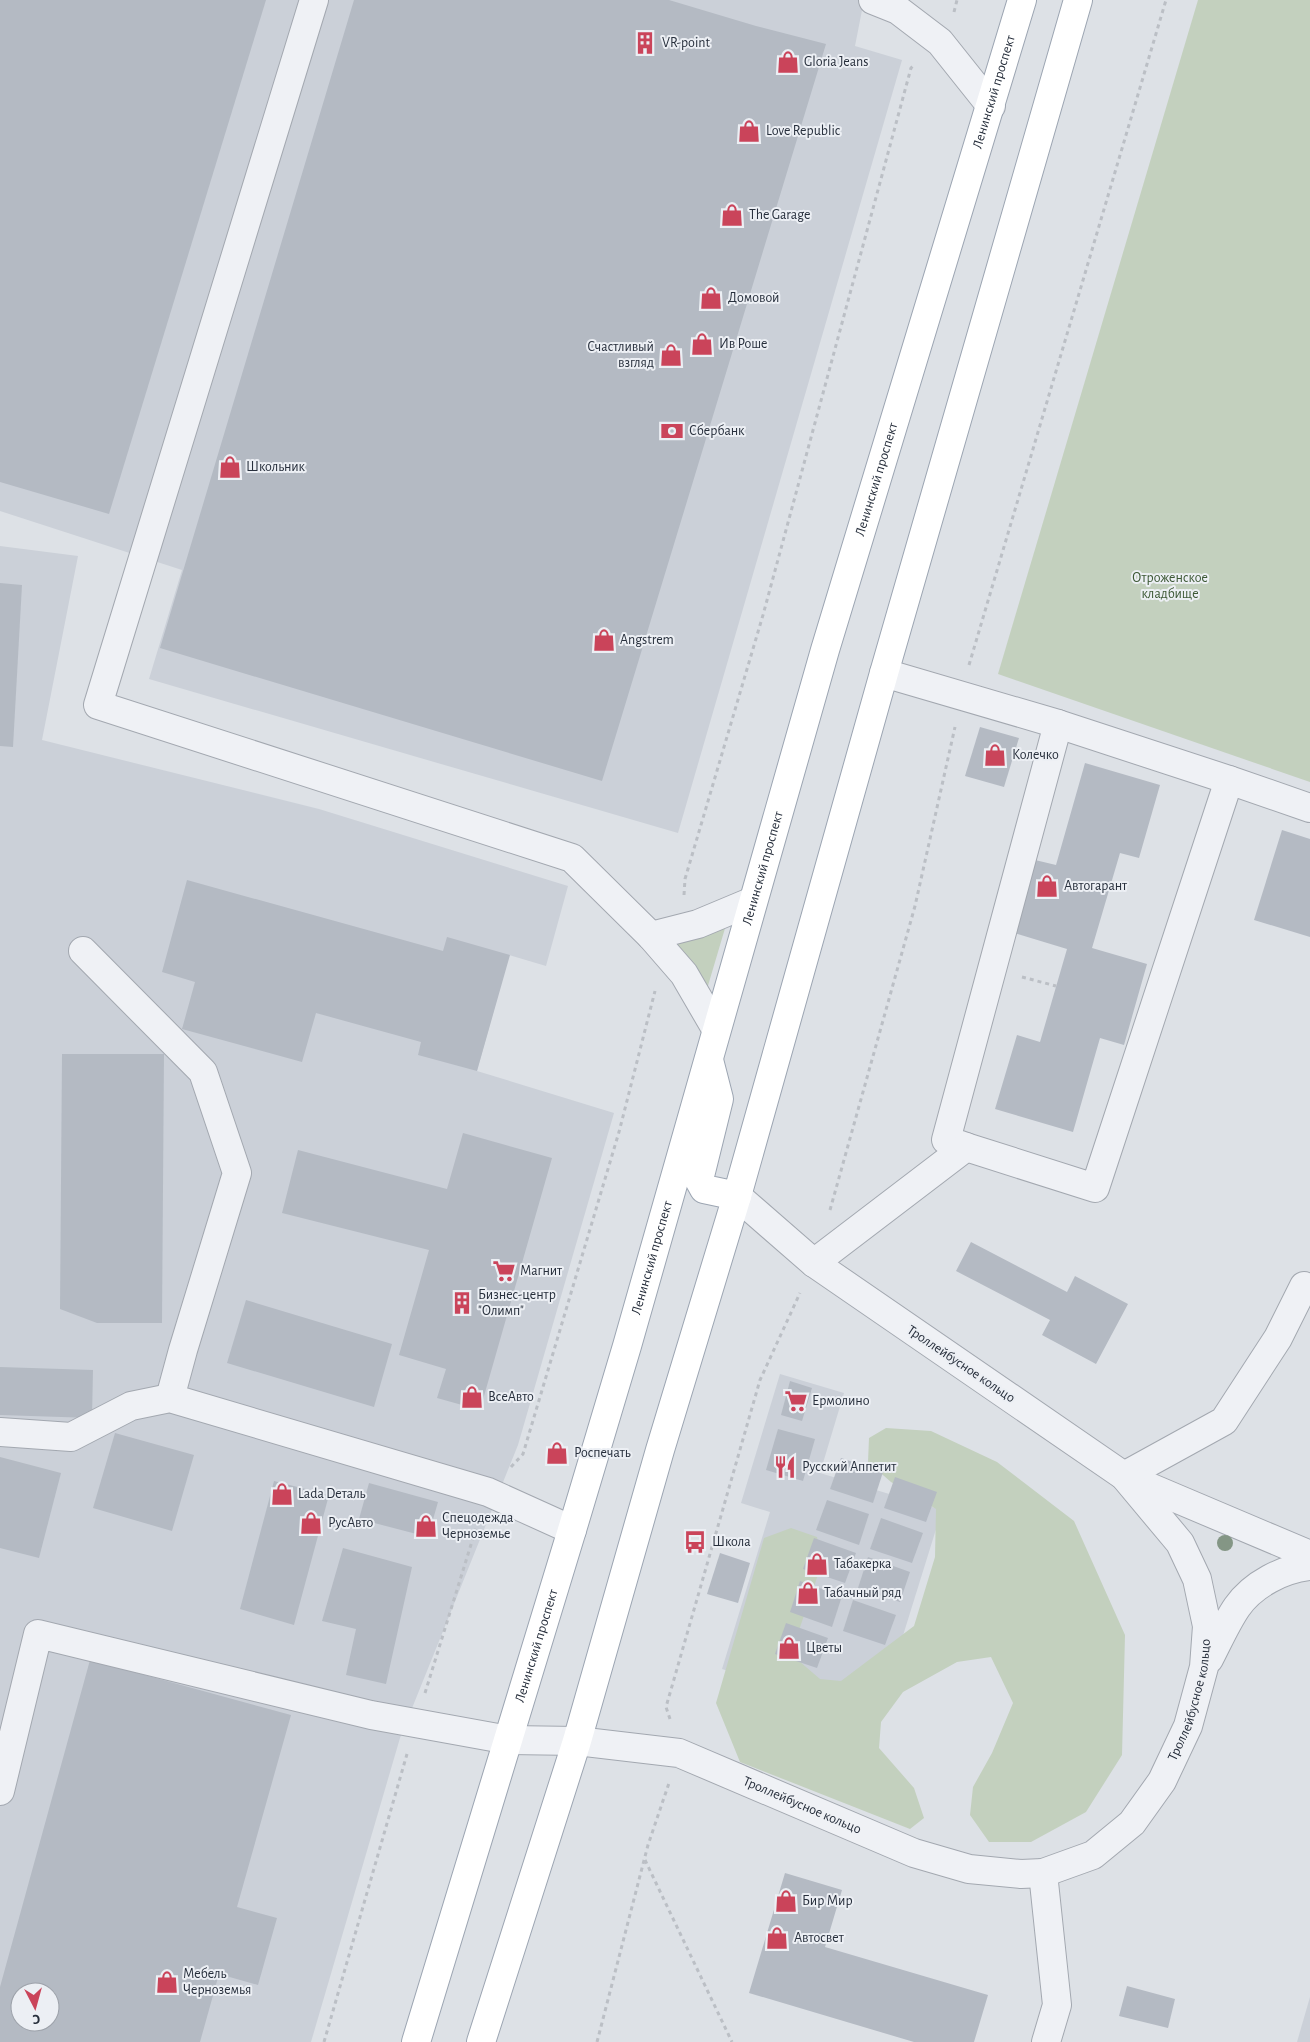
<svg xmlns="http://www.w3.org/2000/svg" width="1310" height="2042" font-family="'Alegreya Sans',sans-serif">
<style>
.built{fill:#cbd0d8;fill-rule:evenodd}
.green{fill:#c3d0be}
.building{fill:#b4bac3;fill-rule:evenodd}
.lines{fill:none;stroke-linecap:round;stroke-linejoin:round}
.minor-casing{stroke:#a3a8b0;stroke-width:30}
.major-casing{stroke:#9ca5b2;stroke-width:30}
.path{stroke:#bbbfc5;stroke-width:3;stroke-dasharray:4 4;stroke-linecap:butt}
.minor{stroke:#eff1f5;stroke-width:28}
.major{stroke:#fff;stroke-width:28}
.tree{fill:#849685}
.labels{text-anchor:middle;dominant-baseline:central;stroke-width:4;stroke-linejoin:round;paint-order:stroke}
.poi-label{font-size:14px;fill:#272f3c;stroke:#eceff4;text-anchor:start}
.street-label{font-size:14px;fill:#272f3c;stroke:#eceff4}
.park-label{font-size:14px;fill:#3c5835;stroke:#eceff4}
</style>
<rect width="100%" height="100%" fill="#dde1e6"/>
<!-- built -->
<g class="built">
<path d="M0,0H864L855,46L902,60L678,833L149,679L182,570L0,511Z"/>
<path d="M0,546L78,556L42,740L319,809L568,886L546,966L509,955L477,1071L614,1113L518,1445L400,1738L311,2042H0ZM20,1992H50V2022H20Z"/>
<path d="M780,1374L844,1393L820,1473L942,1510L878,1716L722,1669L770,1512L741,1503Z"/>
<path d="M1310,1997V2042H1297Z"/>
</g>
<!-- green -->
<g class="green">
<path d="M1198,0H1310V782L998,674Z"/>
<path d="M726,925L707,989L673,943L699,938Z"/>
<path d="M886,1428L931,1431L997,1462L1074,1521L1125,1635L1122,1755L1086,1812L1031,1842H989L970,1815L973,1787L992,1753L1013,1703L991,1657L957,1662L903,1692L881,1722L879,1748L914,1788L924,1818L910,1829L740,1762L716,1703L764,1538L791,1528L817,1537L822,1563L797,1636L799,1661L820,1679L841,1681L914,1626L935,1557L936,1509L891,1482L868,1462L869,1438Z"/>
</g>
<!-- building -->
<g class="building">
<path d="M0,0H266L109,514L0,482Z"/>
<path d="M354,0H669L756,26L826,44L602,781L160,648Z"/>
<path d="M0,583L22,585L13,747L0,746Z"/>
<path d="M980,727L1019,738L1004,787L965,776Z"/>
<path d="M1085,763L1160,785L1139,858L1120,853L1092,948L1147,964L1124,1045L1100,1038L1073,1132L995,1109L1017,1035L1040,1042L1067,949L1014,933L1035,860L1056,865Z"/>
<path d="M1282,830L1310,839V937L1254,920Z"/>
<path d="M187,880L443,951L447,937L510,955L477,1071L418,1055L421,1042L316,1013L302,1062L182,1029L195,982L162,972Z"/>
<path d="M62,1054H164L162,1323H97L60,1309Z"/>
<path d="M463,1133L552,1158L480,1410L437,1398L446,1369L399,1355L429,1250L282,1213L298,1150L447,1189Z"/>
<path d="M971,1242L1067,1292L1075,1276L1128,1304L1096,1364L1042,1335L1050,1320L956,1271Z"/>
<path d="M246,1300L392,1344L374,1407L227,1363Z"/>
<path d="M0,1367L93,1370L92,1418L0,1415Z"/>
<path d="M790,1381L812,1388L802,1421L781,1415Z"/>
<path d="M778,1429L815,1439L803,1481L766,1470Z"/>
<path d="M115,1433L194,1455L172,1531L93,1508Z"/>
<path d="M0,1457L61,1473L39,1558L0,1548Z"/>
<path d="M841,1458L883,1472L873,1503L830,1489Z"/>
<path d="M895,1477L937,1492L926,1522L884,1508Z"/>
<path d="M274,1481L329,1495L294,1625L240,1609Z"/>
<path d="M369,1483L438,1502L428,1537L359,1519Z"/>
<path d="M827,1500L869,1514L859,1545L816,1530Z"/>
<path d="M881,1518L923,1533L912,1563L870,1549Z"/>
<path d="M814,1538L856,1553L845,1583L803,1569Z"/>
<path d="M343,1548L412,1567L386,1684L346,1675L356,1629L322,1621Z"/>
<path d="M720,1553L750,1563L738,1603L707,1594Z"/>
<path d="M868,1557L910,1572L900,1602L858,1588Z"/>
<path d="M800,1581L842,1596L832,1627L790,1612Z"/>
<path d="M853,1600L896,1615L885,1645L843,1631Z"/>
<path d="M786,1623L828,1638L817,1668L775,1654Z"/>
<path d="M90,1660L291,1715L237,1907L277,1918L258,1985L219,1974L200,2042H0V1987ZM20,1992H50V2022H20Z"/>
<path d="M785,1873L842,1890L825,1947L988,1995L974,2042H914L749,1993Z"/>
<path d="M1127,1986L1175,1999L1168,2028L1119,2016Z"/>
</g>
<g class="lines">
<defs>
<g id="minor">
<path d="M314,0L98,705L572,858L651,936L684,974L716,1029"/>
<path d="M873,0L898,10L940,42L991,106"/>
<path d="M884,673L1058,724L1229,780"/>
<path d="M651,936L698,924L753,901"/>
<path d="M83,951L203,1072L237,1173L183,1350L170,1398"/>
<path d="M966,1147L946,1140L1058,724"/>
<path d="M814,1263L966,1147L1095,1188L1229,780L1310,808"/>
<path d="M0,1432L71,1437L131,1406L170,1398L488,1492L572,1530"/>
<path d="M1124,1476L1224,1421L1278,1338L1304,1286"/>
<path d="M1128,1478L1310,1555"/>
<path d="M1209,1659C1218,1642 1226,1623 1237,1607C1253,1584 1283,1569 1310,1566"/>
<path id="s1" d="M0,1791L38,1634L371,1715L509,1740L577,1741L679,1753L914,1853L969,1869L1021,1874L1043,1873L1093,1855L1132,1823L1162,1781L1188,1726L1204,1667L1207,1626L1197,1579L1180,1543L1124,1476L814,1263L737,1196"/>
<path d="M1043,1873L1057,2005L1046,2042"/>
</g>
<g id="major">
<path d="M709,1060L719,1099L699,1180L704,1189L737,1196"/>
<path id="s2" d="M416,2042L572,1530L627,1346L825,650L1022,0"/>
<path d="M481,2042L577,1741L660,1450L737,1196L884,673L1078,0"/>
</g>
</defs>
<!-- minor casing -->
<use href="#minor" class="minor-casing"/>
<!-- major casing -->
<use href="#major" class="major-casing"/>
<!-- path -->
<g class="path">
<path d="M954,12L957,0"/>
<path d="M969,665L1166,0"/>
<path d="M684,895L685,879L763,615L911,68L915,64"/>
<path d="M1022,977L1056,986"/>
<path d="M830,1210L915,906L955,727"/>
<path d="M511,1467L523,1454L619,1132L655,991"/>
<path d="M425,1693L478,1522"/>
<path d="M670,1719L666,1707L760,1380L800,1293"/>
<path d="M645,1860L732,2042"/>
<path d="M324,2042L407,1754"/>
<path d="M597,2042L648,1845L669,1783"/>
</g>
<!-- minor -->
<use href="#minor" class="minor"/>
<!-- major -->
<use href="#major" class="major"/>
</g>
<!-- trees -->
<circle class="tree" cx="1225" cy="1543" r="8"/>
<!-- icons -->
<defs>
<symbol id="building-bare" viewBox="-9 -9 18 18"><path d="M-4-6H4V6H1V3H-1V6H-4ZM-2.5-4.3h1.7v1.8h-1.7ZM.8-4.3h1.7v1.8H.8ZM-2.5-1h1.7V.8h-1.7ZM.8-1h1.7V.8H.8Z" fill="#ca445a" stroke="#eceff4" stroke-width="2.5" paint-order="stroke"/></symbol>
<symbol id="shop-bare" viewBox="-9 -9 18 18"><path d="M-5-2.5h2.3a2.7 3.5 0 0 1 5.4 0H5L5.5 6h-11ZM-1.5-2.5h3a1.5 2.3 0 0 0-3 0Z" fill="#ca445a" stroke="#eceff4" stroke-width="2.5" paint-order="stroke"/></symbol>
<symbol id="bank-bare" viewBox="-9 -9 18 18"><path d="M-6-4H6V4H-6ZM0-2.3a2.3 2.3 0 1 0 0 4.6a2.3 2.3 0 1 0 0-4.6Z" fill="#ca445a" stroke="#eceff4" stroke-width="2.5" paint-order="stroke"/></symbol>
<symbol id="supermarket-bare" viewBox="-9 -9 18 18"><path d="M-6-5.5h2.5l.6 2H6L4.5 2H-2.5L-4.4-4H-6ZM-1.5 3.2a1.3 1.3 0 1 0 .1 0ZM3 3.2a1.3 1.3 0 1 0 .1 0Z" fill="#ca445a" stroke="#eceff4" stroke-width="2.5" paint-order="stroke"/></symbol>
<symbol id="restaurant-bare" viewBox="-9 -9 18 18"><path d="M-5-6h1v4h1v-4h1v4h1v-4h1v5L-1.5 .5V6h-2V.5L-5-1ZM5-6V6H3V1.5H1.5Q1.5-4 5-6Z" fill="#ca445a" stroke="#eceff4" stroke-width="2.5" paint-order="stroke"/></symbol>
<symbol id="bus-bare" viewBox="-9 -9 18 18"><path d="M-5-6H5V4H4V6H2V4H-2V6H-4V4H-5ZM-3.5-4V0h7V-4ZM-3.5 1.2v1.5H-2V1.2ZM2 1.2v1.5H3.5V1.2Z" fill="#ca445a" stroke="#eceff4" stroke-width="2.5" paint-order="stroke"/></symbol>
</defs>
<g fill-rule="evenodd">
<use href="#building-bare" x="629" y="27" width="32" height="32"/>
<use href="#shop-bare" x="772" y="46" width="32" height="32"/>
<use href="#shop-bare" x="733" y="115" width="32" height="32"/>
<use href="#shop-bare" x="716" y="199" width="32" height="32"/>
<use href="#shop-bare" x="695" y="282" width="32" height="32"/>
<use href="#shop-bare" x="686" y="328" width="32" height="32"/>
<use href="#shop-bare" x="655" y="339" width="32" height="32"/>
<use href="#bank-bare" x="656" y="415" width="32" height="32"/>
<use href="#shop-bare" x="214" y="451" width="32" height="32"/>
<use href="#shop-bare" x="588" y="624" width="32" height="32"/>
<use href="#shop-bare" x="979" y="739" width="32" height="32"/>
<use href="#shop-bare" x="1031" y="870" width="32" height="32"/>
<use href="#supermarket-bare" x="488" y="1255" width="32" height="32"/>
<use href="#building-bare" x="446" y="1287" width="32" height="32"/>
<use href="#shop-bare" x="456" y="1381" width="32" height="32"/>
<use href="#supermarket-bare" x="780" y="1385" width="32" height="32"/>
<use href="#shop-bare" x="541" y="1437" width="32" height="32"/>
<use href="#restaurant-bare" x="769" y="1451" width="32" height="32"/>
<use href="#shop-bare" x="266" y="1478" width="32" height="32"/>
<use href="#shop-bare" x="295" y="1507" width="32" height="32"/>
<use href="#shop-bare" x="410" y="1510" width="32" height="32"/>
<use href="#bus-bare" x="679" y="1526" width="32" height="32"/>
<use href="#shop-bare" x="801" y="1548" width="32" height="32"/>
<use href="#shop-bare" x="792" y="1577" width="32" height="32"/>
<use href="#shop-bare" x="773" y="1632" width="32" height="32"/>
<use href="#shop-bare" x="770" y="1885" width="32" height="32"/>
<use href="#shop-bare" x="761" y="1922" width="32" height="32"/>
<use href="#shop-bare" x="151" y="1966" width="32" height="32"/>
</g>
<g class="labels">
<!-- poi labels -->
<g class="poi-label">
<text x="662" y="43">VR-point</text>
<text x="804" y="62">Gloria Jeans</text>
<text x="766" y="131">Love Republic</text>
<text x="749" y="215">The Garage</text>
<text x="728" y="298">Домовой</text>
<text x="719" y="344">Ив Роше</text>
<text x="654" y="347" text-anchor="end">Счастливый<tspan x="654" dy="16">взгляд</tspan></text>
<text x="689" y="431">Сбербанк</text>
<text x="246" y="467">Школьник</text>
<text x="620" y="640">Angstrem</text>
<text x="1012" y="755">Колечко</text>
<text x="1064" y="886">Автогарант</text>
<text x="520" y="1271">Магнит</text>
<text x="478" y="1295">Бизнес-центр<tspan x="478" dy="16">"Олимп"</tspan></text>
<text x="488" y="1397">ВсеАвто</text>
<text x="812" y="1401">Ермолино</text>
<text x="574" y="1453">Роспечать</text>
<text x="802" y="1467">Русский Аппетит</text>
<text x="298" y="1494">Lada Dеталь</text>
<text x="442" y="1518">Спецодежда<tspan x="442" dy="16">Черноземье</tspan></text>
<text x="328" y="1523">РусАвто</text>
<text x="712" y="1542">Школа</text>
<text x="834" y="1564">Табакерка</text>
<text x="824" y="1593">Табачный ряд</text>
<text x="806" y="1648">Цветы</text>
<text x="802" y="1901">Бир Мир</text>
<text x="794" y="1938">Автосвет</text>
<text x="183" y="1974">Мебель<tspan x="183" dy="16">Черноземья</tspan></text>
</g>
<!-- street labels -->
<g class="street-label">
<text stroke="none"><textPath href="#s2" startOffset="2034">Ленинский проспект</textPath></text>
<text stroke="none"><textPath href="#s2" startOffset="1629">Ленинский проспект</textPath></text>
<text stroke="none"><textPath href="#s2" startOffset="1224">Ленинский проспект</textPath></text>
<text stroke="none"><textPath href="#s2" startOffset="819">Ленинский проспект</textPath></text>
<text transform="translate(961 1364) rotate(34)">Троллейбусное кольцо</text>
<text stroke="none"><textPath href="#s2" startOffset="414">Ленинский проспект</textPath></text>
<text stroke="none"><textPath href="#s1" startOffset="1444">Троллейбусное кольцо</textPath></text>
<text stroke="none"><textPath href="#s1" startOffset="949">Троллейбусное кольцо</textPath></text>
</g>
<!-- park labels -->
<g class="park-label">
<text x="1170" y="578">Отроженское<tspan x="1170" dy="16">кладбище</tspan></text>
</g>
</g>
<!-- north arrow -->
<g transform="translate(35 2007) rotate(174)"><circle r="24" fill="#eceff4" stroke="#9da2aa"/>
<path d="M0-4L9 19L0 12L-9 19Z" fill="#ca445a"/>
<text y="-8" font-size="14" font-weight="bold" text-anchor="middle" fill="#272f3c">С</text>
</g>
</svg>
